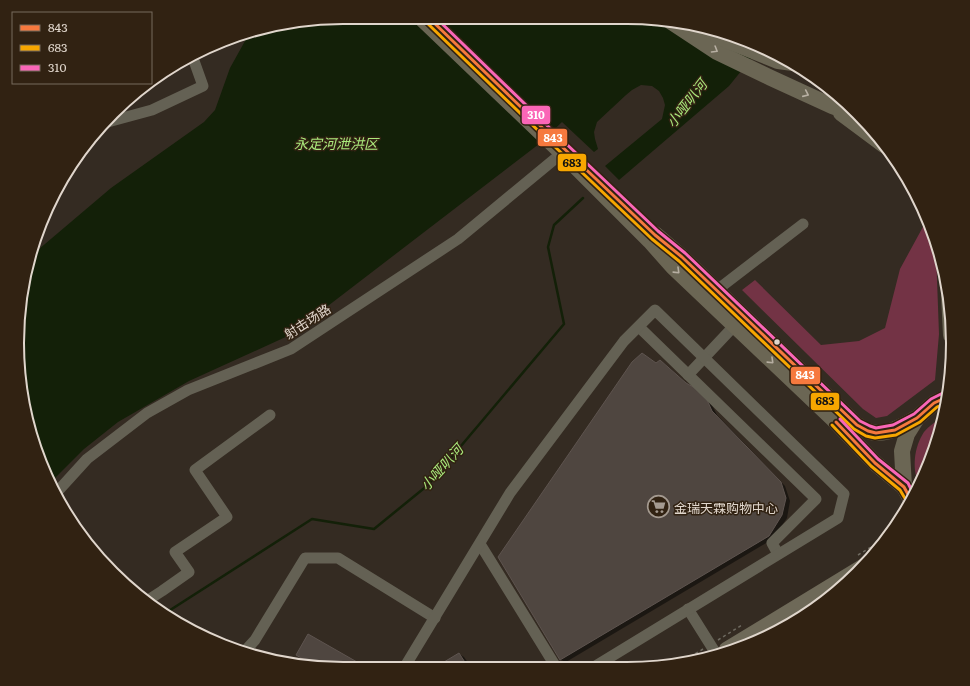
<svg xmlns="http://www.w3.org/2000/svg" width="970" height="686" font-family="Literata,'Noto Sans SC',serif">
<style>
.green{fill:#733345}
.water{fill:#132008}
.shadow{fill:#0007}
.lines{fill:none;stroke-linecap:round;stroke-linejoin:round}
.stream{stroke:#132008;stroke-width:2.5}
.building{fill:#4f4640;stroke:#5e544f}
.path{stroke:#6e6a60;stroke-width:1.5;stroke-dasharray:3 3;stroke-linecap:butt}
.minor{stroke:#646154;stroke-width:11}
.major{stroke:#6e6958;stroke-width:14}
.highway{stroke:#6b6654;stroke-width:16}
.bus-1-casing{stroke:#312212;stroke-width:6}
.bus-2-casing{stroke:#312212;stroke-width:6}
.bus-3-casing{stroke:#312212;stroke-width:6}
.bus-1{stroke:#f6793e;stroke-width:3}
.bus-2{stroke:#f7a600;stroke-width:3}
.bus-3{stroke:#fa66b7;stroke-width:3}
.oneway{stroke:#b7afa2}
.bus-dot{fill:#e0d6cc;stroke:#312212;stroke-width:1.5}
.labels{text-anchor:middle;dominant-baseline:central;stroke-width:3;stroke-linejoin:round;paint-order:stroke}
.street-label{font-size:13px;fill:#e0d6cc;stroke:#312212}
.poi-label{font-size:13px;fill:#e0d6cc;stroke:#312212;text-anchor:start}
.water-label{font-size:14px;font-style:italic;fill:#aaea7c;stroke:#312212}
.rim{fill:none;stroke:#e0d6cc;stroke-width:2}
.line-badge{stroke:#312212;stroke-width:1.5}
.badge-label{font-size:11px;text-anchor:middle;font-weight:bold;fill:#fff}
.pale-badge-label{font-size:11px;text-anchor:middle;font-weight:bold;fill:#111}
</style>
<rect width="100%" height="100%" fill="#342b22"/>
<!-- green -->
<g class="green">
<path d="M924,225L936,252L939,334L935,380L887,416L876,418L863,409L742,290L755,280L821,345L859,341L885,328L900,269Z"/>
<path d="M944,417L942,428L920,486C911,470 914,447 924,432C929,426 937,420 944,417Z"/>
</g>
<!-- water -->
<path class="water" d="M343,17H627L691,23L759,49L729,86L619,180L605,166L662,119L665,105L663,98L659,91L652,86L641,85L632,90L626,95L597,122L594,132L595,139L598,149L594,152L562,122L539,144L290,335L189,381L118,422L84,449L51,482L42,468L20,385L23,280L32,255L111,188L204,122L215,110L230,68L250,32L258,28Z"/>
<!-- shadow -->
<g class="shadow">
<path d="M660,361L665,364L691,387L708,397L717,415L785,486L790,501L787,518L773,539L566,662L561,660L499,557Z"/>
<path d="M309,635L365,668H321L298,654Z"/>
<path d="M459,654L464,657L471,667L438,668Z"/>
</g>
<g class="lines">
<!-- stream -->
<path class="stream" d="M164,614L312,519L374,529L428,485L564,324L548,247L554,225L583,198"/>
</g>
<!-- building -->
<g class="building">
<path d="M642,353L656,363L660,360L686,383L704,393L712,411L781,482L786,498L782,515L769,536L560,660L498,557L632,362Z"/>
<path d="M308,634L364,666L363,668H318L296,655Z"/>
<path d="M459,653L468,667L437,668L439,665Z"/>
</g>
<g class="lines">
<!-- path -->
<g class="path">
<path d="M858,555L889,536"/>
<path d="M718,640L742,625"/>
<path d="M680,663L703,649"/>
</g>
<!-- minor -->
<g class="minor">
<path d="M104,123L152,110L203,86L193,58"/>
<path d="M717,290L803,224"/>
<path d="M639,327L816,499L772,543L778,554"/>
<path d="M688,375L735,325"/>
<path d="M57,492L87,459L147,413L188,390L291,349L458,239L562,153"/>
<path d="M480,544L556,667"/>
<path d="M145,602L162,591L189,572L175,552L227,517L195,470L270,415"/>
<path d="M688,609L715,652"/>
<path d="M244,652L255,640L305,558H338L435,618"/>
<path d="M404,668L510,493L624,341L655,310L844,494L838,518L594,667"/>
</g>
<!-- major -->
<path class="major" d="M726,649L864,565"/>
<!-- highway -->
<g class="highway">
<path d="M420,17L562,153L650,241L673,267L833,419L875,463L904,487"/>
<path d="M670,21L717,52L771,78L832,106L856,115"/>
<path d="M711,31L726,40L778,61L793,63"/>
<path d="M841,113L884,145"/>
<path d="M655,234L682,257L857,425C861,427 865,430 868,431C885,438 903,425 917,418"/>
<path d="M949,295L951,335"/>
<path d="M910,498L904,487L902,451L907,434L917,418L934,403L947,397"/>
</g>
<defs>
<g id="bus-1">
<path d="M428,17L555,140L655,235L682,257L857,425L868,431L876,433L895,430L917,418L934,403L947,397"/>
<path d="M836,422L875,463L904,487L910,498"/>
</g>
<g id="bus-2">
<path d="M425,21L552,144L652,239L679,261L854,429L866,436L875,438L896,435L920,422L937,407L946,403"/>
<path d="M832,425L871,466L900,490L906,500"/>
</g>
<g id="bus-3">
<path d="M435,17L558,136L658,231L685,253L860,421L870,426L876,428L893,425L914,414L931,399L945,392"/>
<path d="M840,419L878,459L908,483L914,495"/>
</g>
</defs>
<!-- bus-1 casing -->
<use href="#bus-1" class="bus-1-casing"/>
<!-- bus-2 casing -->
<use href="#bus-2" class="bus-2-casing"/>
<!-- bus-3 casing -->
<use href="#bus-3" class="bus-3-casing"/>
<!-- bus-1 -->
<use href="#bus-1" class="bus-1"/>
<!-- bus-2 -->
<use href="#bus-2" class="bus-2"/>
<!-- bus-3 -->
<use href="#bus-3" class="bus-3"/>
</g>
<!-- one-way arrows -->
<defs><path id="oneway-chevron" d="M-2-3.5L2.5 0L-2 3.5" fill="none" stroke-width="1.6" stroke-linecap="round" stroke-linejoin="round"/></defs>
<g class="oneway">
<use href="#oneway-chevron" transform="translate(715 50) rotate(31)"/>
<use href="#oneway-chevron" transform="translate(806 94) rotate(24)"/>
<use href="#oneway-chevron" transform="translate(677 271) rotate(44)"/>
<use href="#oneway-chevron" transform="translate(771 361) rotate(44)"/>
</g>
<!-- icons -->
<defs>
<symbol id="supermarket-ring" viewBox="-11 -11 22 22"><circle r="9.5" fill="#312212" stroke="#a49a90" stroke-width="1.5"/><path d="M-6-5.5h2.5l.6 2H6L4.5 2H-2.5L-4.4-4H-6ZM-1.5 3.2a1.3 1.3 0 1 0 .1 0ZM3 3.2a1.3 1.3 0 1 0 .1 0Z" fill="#a49a90"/></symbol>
</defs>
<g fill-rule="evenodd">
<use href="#supermarket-ring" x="646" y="494" width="25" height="25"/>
</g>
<!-- markers -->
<circle class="bus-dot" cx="777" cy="342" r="3.5"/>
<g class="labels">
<!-- street labels -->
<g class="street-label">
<text transform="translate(307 321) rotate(-33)">射击场路</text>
</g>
<!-- poi labels -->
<g class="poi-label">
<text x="674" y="507">金瑞天霖购物中心</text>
</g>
<!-- water labels -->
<g class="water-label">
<text transform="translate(686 103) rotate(-52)">小哑叭河</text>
<text x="336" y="143">永定河泄洪区</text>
<text transform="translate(441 467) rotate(-48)">小哑叭河</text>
</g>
</g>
<!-- crop -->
<path d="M0 0H970V686H0ZM343 24H627A319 319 0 0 1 946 343V343A319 319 0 0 1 627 662H343A319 319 0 0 1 24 343V343A319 319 0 0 1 343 24Z" fill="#312212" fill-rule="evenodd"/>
<path class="rim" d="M343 24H627A319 319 0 0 1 946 343V343A319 319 0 0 1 627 662H343A319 319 0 0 1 24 343V343A319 319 0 0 1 343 24Z"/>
<g class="line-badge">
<rect x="521" y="105" width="30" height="20" rx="4" fill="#fa66b7"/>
<rect x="537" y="128" width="31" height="19" rx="4" fill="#f6793e"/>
<rect x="557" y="153" width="30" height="19" rx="4" fill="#f7a600"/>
<rect x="790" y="366" width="31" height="19" rx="4" fill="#f6793e"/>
<rect x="810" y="392" width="30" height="19" rx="4" fill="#f7a600"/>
</g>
<g class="badge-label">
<text x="536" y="119">310</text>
<text x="553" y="142">843</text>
<text x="805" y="379">843</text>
</g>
<g class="pale-badge-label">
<text x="572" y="167">683</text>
<text x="825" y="405">683</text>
</g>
<!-- legend -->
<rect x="12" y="12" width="140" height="72" fill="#312212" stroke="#776a5c"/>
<rect x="20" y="25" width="20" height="6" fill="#f6793e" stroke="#776a5c"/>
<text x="48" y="32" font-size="12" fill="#e0d6cc">843</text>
<rect x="20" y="45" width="20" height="6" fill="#f7a600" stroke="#776a5c"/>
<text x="48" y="52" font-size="12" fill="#e0d6cc">683</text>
<rect x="20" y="65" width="20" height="6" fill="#fa66b7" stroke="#776a5c"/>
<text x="48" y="72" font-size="12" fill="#e0d6cc">310</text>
</svg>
